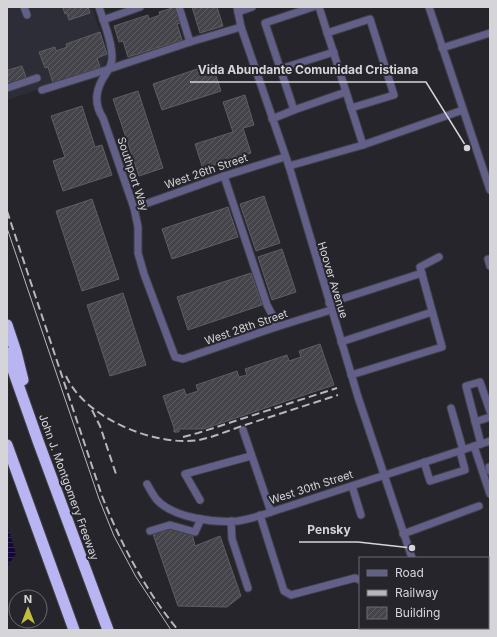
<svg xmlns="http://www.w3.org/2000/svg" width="497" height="637" font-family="Inter,sans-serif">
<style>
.built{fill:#2d2d38}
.water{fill:url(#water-rules)}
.building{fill:url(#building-hatch);stroke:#5d5d63}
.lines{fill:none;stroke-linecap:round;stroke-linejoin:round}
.minor-casing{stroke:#414147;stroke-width:9}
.highway-casing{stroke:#414147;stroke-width:13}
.minor{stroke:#625f89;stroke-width:7}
.highway{stroke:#b9b5f3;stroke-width:11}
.tram{stroke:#b7b7bb;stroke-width:1}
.rail{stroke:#b7b7bb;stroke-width:2;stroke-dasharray:8 4;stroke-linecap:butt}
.labels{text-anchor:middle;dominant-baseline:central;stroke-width:4;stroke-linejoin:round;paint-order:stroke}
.street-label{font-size:11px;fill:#d5d5d9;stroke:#25252b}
.leader{fill:none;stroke:#d5d5d9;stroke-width:1.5}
.callout-dot{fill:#d5d5d9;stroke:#25252b;stroke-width:1.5}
.callout-label{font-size:12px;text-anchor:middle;font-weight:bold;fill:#d5d5d9;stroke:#25252b;stroke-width:4;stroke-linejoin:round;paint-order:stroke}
</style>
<defs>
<pattern id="water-rules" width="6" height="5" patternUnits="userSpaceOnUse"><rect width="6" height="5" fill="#140838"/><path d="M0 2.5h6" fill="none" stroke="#352b54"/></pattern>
<pattern id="building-hatch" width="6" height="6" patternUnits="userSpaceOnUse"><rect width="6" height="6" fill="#44444a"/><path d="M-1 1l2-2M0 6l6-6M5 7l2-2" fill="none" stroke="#5e5e64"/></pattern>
</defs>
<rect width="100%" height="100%" fill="#25252b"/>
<!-- built -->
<path class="built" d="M7,7H92L108,56L103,68L7,100Z"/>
<!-- water -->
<path class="water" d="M7,525L16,554L7,567Z"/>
<!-- building -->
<g class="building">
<path d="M65,7H88L90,13L69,20L67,13L65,14L63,8Z"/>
<path d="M175,7L180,23L177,24L182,40L128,57L123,41L119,42L114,26L148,15L149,19L160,15L159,12Z"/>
<path d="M192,7H217L223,26L200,33Z"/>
<path d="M100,32L107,54L97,58L100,67L53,83L48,67L45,68L39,52L55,47L56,51L67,47L66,44Z"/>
<path d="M212,64L221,91L162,110L153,84Z"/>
<path d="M22,66L27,80L7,88L8,70Z"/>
<path d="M138,91L163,168L139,176L113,99Z"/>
<path d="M245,95L254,125L243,128L251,153L203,169L195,144L233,132L223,102Z"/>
<path d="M82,106L95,147L102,145L112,175L63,191L53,161L65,157L51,116Z"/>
<path d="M264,196L280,243L256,251L240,204Z"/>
<path d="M92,199L119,279L82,291L56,211Z"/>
<path d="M228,207L238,237L172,259L162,229Z"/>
<path d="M282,249L296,292L272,300L258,257Z"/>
<path d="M251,273L262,305L188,330L177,297Z"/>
<path d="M123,293L146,365L110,376L87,305Z"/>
<path d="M320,344L334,385L203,429H179V432H174V428L163,396L184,389L186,395L198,391L196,385L237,371L239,377L247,375L245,369L287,355L289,361L301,357L299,351Z"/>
<path d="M174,528L192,533L195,546L220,536L241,596L227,607L178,606L153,534Z"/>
</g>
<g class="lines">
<defs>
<g id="minor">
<path d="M24,7L27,15"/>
<path d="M99,7C104,23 112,41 112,58C112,67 106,73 102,80C95,93 95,106 103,118L134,208L138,227V253L144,274L175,357L183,359L276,327L331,310"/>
<path d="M179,7L190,42L241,27"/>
<path d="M237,7L241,27L289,166L358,397L412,558"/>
<path d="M319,7L363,145"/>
<path d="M429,7L490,190"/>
<path d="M238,12L252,7"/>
<path d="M103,20L140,7"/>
<path d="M327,33L370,19L394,95L351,108"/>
<path d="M442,48L490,33"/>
<path d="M280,69L334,52"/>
<path d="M7,88L37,78"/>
<path d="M42,90L109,69L190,42"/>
<path d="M294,110L346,92"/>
<path d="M272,119L294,110L265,23L313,7"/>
<path d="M289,166L363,145L463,110"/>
<path d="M224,176L267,305L275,320L276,327"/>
<path d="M134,208L224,176L285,157"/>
<path d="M488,259L490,266"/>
<path d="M329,303L422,273"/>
<path d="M341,342L432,312"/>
<path d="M351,375L442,347L420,267L439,257"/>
<path d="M451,408L463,450"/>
<path d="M475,422L490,417"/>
<path d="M243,430L271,512"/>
<path d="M481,444L466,386L480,382L490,411"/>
<path d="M474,446L490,494"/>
<path d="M424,462L430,481L465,470L460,451"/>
<path d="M490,467H489L490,471"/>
<path d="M147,484C150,489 153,495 157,500C174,518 214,523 238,521C249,519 260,516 271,512L490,441"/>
<path d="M352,486L361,515"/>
<path d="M200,500L185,474L251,456"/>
<path d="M260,515L284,591L291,595L355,578L360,580"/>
<path d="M231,521L232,539L248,588"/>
<path d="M150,531L170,525L195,532L201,519"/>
<path d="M403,534L479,506"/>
<path d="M488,595L490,594"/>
<path d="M435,628L436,630"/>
<path d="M468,628V630"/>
</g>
<g id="highway">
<path d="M7,325L16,352L23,380"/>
<path d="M7,353L38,441L108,630"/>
<path d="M7,445L74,630"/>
</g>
</defs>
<!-- minor casing -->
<use href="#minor" class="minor-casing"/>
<!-- highway casing -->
<use href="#highway" class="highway-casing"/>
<!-- minor -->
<use href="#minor" class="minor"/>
<!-- highway -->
<use href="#highway" class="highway"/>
<!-- tram -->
<path class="tram" d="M7,228L99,499L114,536L136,577L171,630"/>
<!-- rail -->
<g class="rail">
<path d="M7,211L102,496C121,544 145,590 178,630"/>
<path d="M66,376C85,418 155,447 199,440C214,437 230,430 245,425C276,415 307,405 338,395"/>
<path d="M92,410L100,426L117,477"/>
<path d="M183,437L198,433L337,388"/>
</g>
</g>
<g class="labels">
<!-- street labels -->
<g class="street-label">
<text transform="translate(206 171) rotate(-19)">West 26th Street</text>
<text transform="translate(133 174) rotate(72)">Southport Way</text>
<text transform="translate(333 280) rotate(73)">Hoover Avenue</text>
<text transform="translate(246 327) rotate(-19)">West 28th Street</text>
<text transform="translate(69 487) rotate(70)">John J. Montgomery Freeway</text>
<text transform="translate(311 487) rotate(-18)">West 30th Street</text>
</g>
</g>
<!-- callouts -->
<path class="leader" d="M467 148L426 82H190M412 548L358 542H299"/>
<g class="callout-dot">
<circle cx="467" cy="148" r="4"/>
<circle cx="412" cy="548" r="4"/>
</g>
<g class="callout-label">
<text x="308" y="74">Vida Abundante Comunidad Cristiana</text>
<text x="329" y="534">Pensky</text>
</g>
<!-- border -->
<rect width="497" height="637" fill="none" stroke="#d5d5d9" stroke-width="16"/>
<!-- legend -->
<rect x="359" y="557" width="130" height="72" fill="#25252b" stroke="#6b6b71"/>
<rect x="367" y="570" width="20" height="6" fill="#625f89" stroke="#6b6b71"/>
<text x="395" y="577" font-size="12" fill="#d5d5d9">Road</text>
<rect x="367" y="590" width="20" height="6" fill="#b7b7bb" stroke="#6b6b71"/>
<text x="395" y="597" font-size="12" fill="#d5d5d9">Railway</text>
<rect x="367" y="607" width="20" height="12" fill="url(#building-hatch)" stroke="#6b6b71"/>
<text x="395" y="617" font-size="12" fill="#d5d5d9">Building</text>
<!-- north arrow -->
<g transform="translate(28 609)"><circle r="19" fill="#25252b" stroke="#6b6b71"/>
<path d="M0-3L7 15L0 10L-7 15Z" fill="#c2bd3f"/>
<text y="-6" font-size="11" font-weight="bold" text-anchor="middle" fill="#d5d5d9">N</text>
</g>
</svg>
